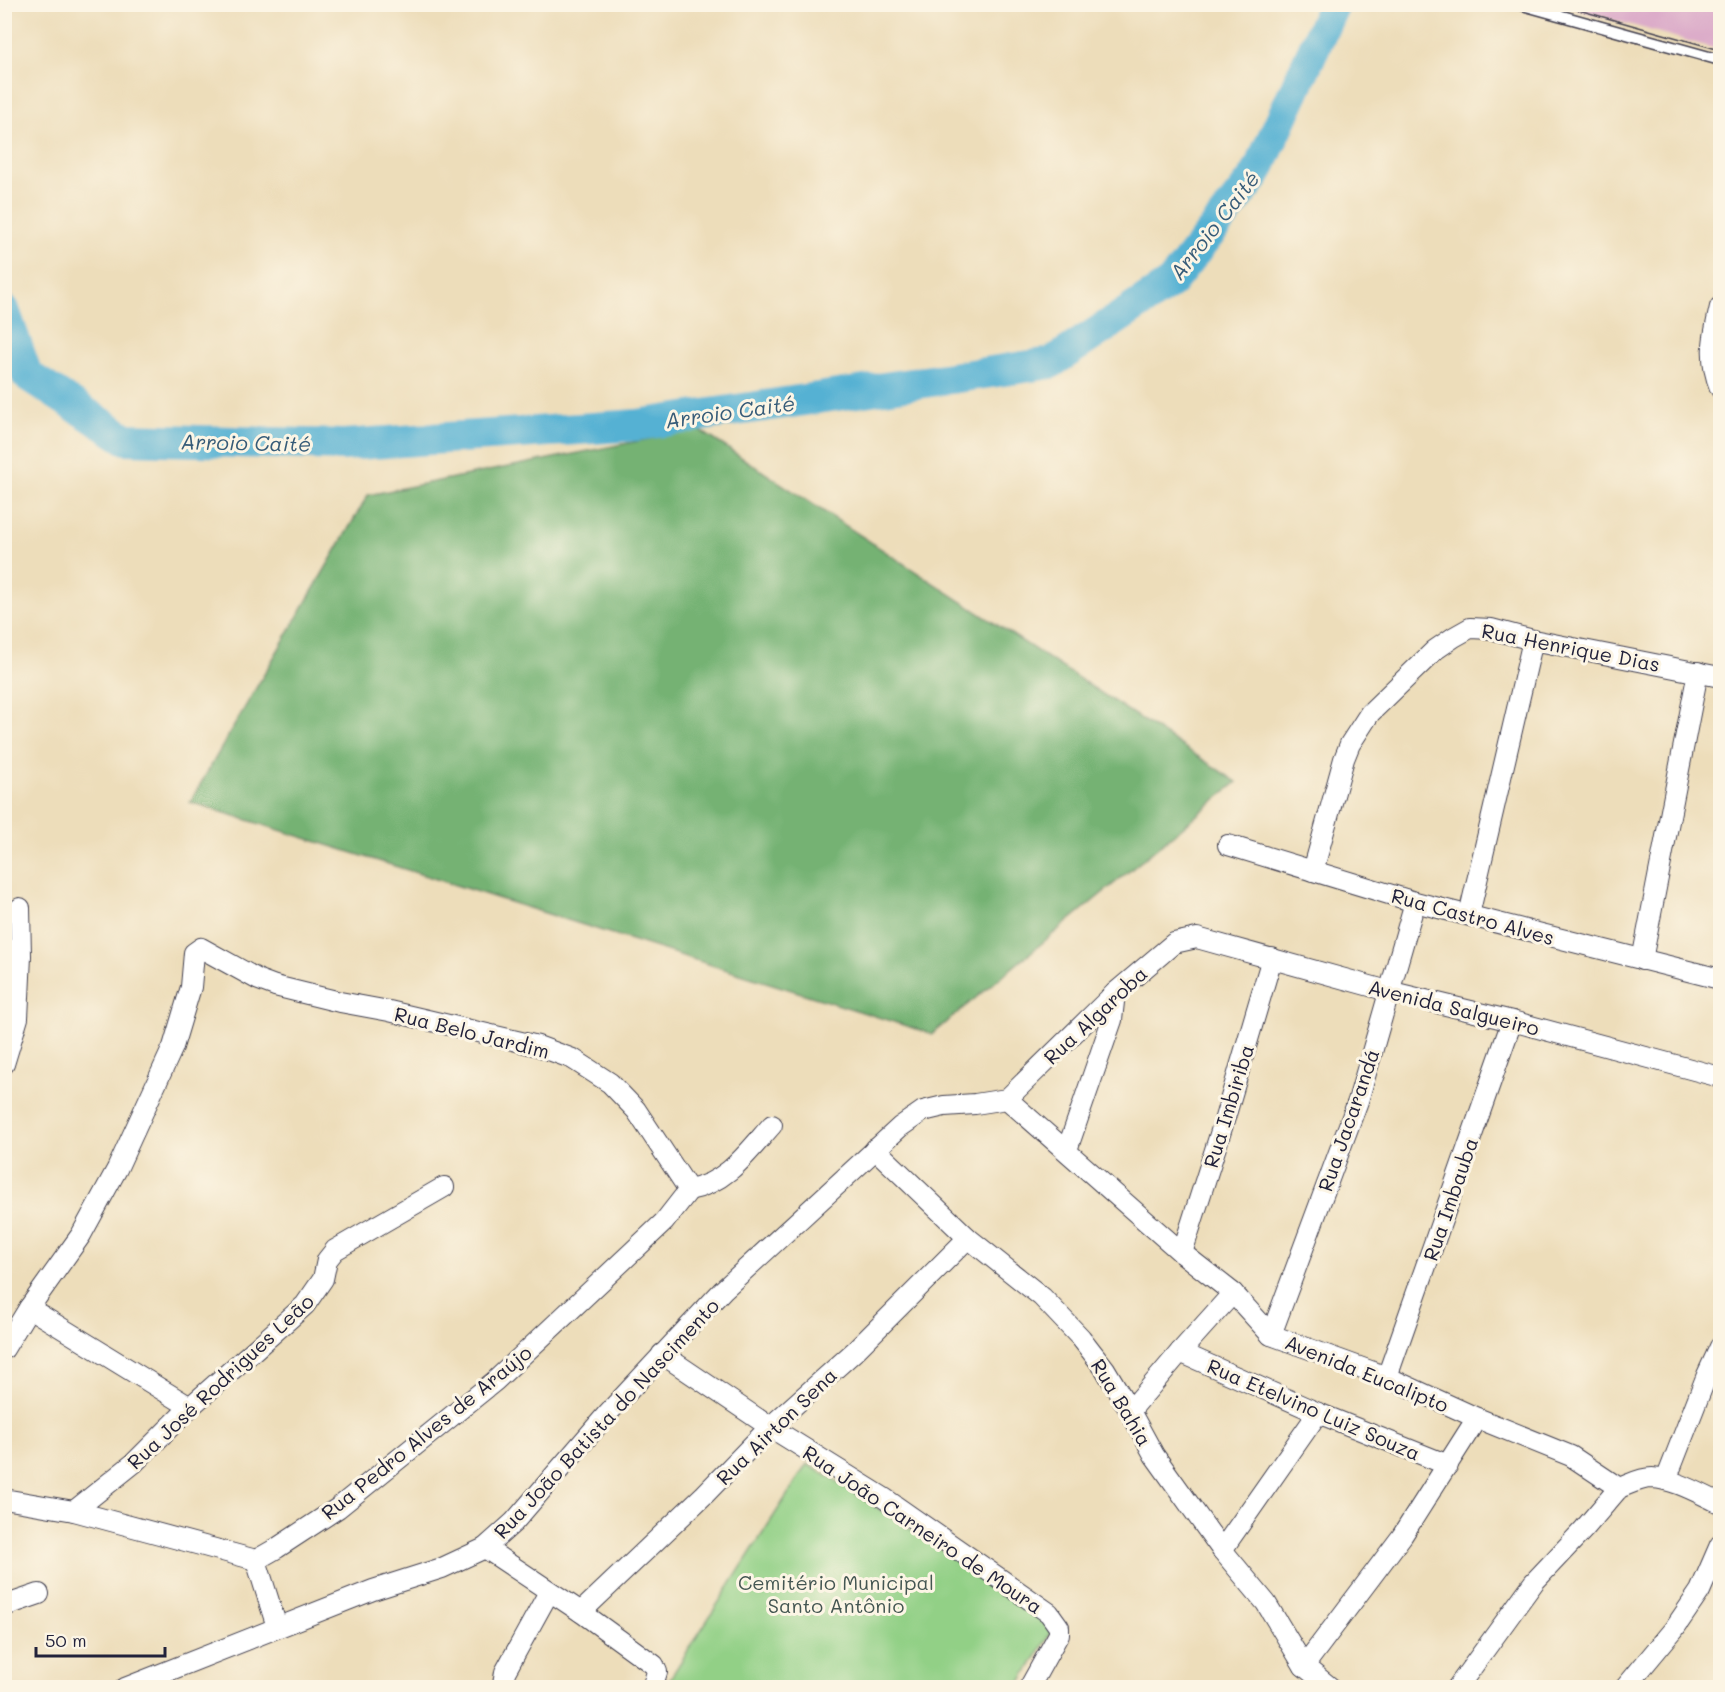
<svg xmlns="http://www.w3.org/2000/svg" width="1725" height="1692" font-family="Mali,sans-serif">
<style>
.green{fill:#92d086;stroke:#5a7960;stroke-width:1.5}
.forest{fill:#75b273;stroke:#4c6a57;stroke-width:1.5}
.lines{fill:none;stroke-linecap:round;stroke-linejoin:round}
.river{stroke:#55b1d3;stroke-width:32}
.building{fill:#dcacc9}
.lane-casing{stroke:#403e4e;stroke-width:13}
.street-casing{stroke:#403e4e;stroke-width:22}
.lane{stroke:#fff;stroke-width:10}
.street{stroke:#fff;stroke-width:20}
.labels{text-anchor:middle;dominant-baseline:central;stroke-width:6;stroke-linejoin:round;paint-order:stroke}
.street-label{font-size:20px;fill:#22223b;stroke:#fcf5e5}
.park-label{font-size:20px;fill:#445652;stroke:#fcf5e5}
.water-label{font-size:21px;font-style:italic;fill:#365b78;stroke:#fcf5e5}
</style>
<rect width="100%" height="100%" fill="#fcf5e5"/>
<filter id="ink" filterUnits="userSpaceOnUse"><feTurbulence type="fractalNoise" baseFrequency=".0167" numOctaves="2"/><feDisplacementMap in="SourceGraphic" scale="12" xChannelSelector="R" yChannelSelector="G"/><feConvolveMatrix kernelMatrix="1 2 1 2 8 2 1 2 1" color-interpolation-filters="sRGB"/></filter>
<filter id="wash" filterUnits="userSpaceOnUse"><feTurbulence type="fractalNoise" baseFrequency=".008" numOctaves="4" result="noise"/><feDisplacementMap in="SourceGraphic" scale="24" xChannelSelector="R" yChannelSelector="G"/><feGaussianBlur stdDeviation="1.35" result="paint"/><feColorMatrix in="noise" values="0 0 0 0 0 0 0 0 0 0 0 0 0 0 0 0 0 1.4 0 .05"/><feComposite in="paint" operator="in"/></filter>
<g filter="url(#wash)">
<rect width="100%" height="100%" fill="#edddba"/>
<!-- green -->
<path class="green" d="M807,1464L836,1481L1056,1624L1018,1687L664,1688Z"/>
<!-- forest -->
<path class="forest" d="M698,429L1237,782L932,1034L190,802L368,495Z"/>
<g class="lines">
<!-- river -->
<path class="river" d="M4,310L27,375L126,439L343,445L637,425L1051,363L1171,283L1256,175L1334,4"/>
</g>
<g id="blocks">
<!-- building -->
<path class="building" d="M1575,4H1720V50L1575,9Z"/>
</g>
</g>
<g filter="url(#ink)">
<use href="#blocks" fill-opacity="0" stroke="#403e4e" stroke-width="1.5"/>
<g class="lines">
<defs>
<path id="lane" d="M1519,4L1720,60"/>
<g id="street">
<path d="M1720,307C1713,337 1708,358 1720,388"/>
<path d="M1228,845L1415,902L1720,979"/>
<path d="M1313,871L1344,759L1350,744L1370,713L1435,650L1454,637L1470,628L1491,629L1533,640L1720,677"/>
<path d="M1469,915L1533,640"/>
<path d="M1642,960L1698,672"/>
<path d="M4,1064L18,1018L21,956L20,908"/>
<path d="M1007,1099L1182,1253L1233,1293L1271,1335L1387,1377L1477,1418L1571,1456L1619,1488C1630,1484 1640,1478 1652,1478C1675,1479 1700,1494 1720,1503"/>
<path d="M1007,1099L1115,993L1160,955L1174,943L1197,938L1388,991L1512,1021L1720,1077"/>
<path d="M875,1149L968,1238L1042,1297L1081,1338L1105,1369L1130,1411L1154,1455L1222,1550L1266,1603L1304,1666L1331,1688"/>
<path d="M1067,1150L1112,1020L1115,993"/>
<path d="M689,1190C727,1183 747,1153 772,1125"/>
<path d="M1182,1253L1222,1128L1272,958"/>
<path d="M29,1308L190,1407"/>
<path d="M1271,1335L1358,1101L1415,902"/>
<path d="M4,1349L29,1308L81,1235L117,1169L173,1047L191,987L194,953L201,948L259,980L275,986L340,1002L389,1011L538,1046L573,1059L610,1083L636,1110L689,1190"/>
<path d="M1180,1352L1318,1413L1448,1465"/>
<path d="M662,1354L770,1427L884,1498L1049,1613L1059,1627V1634L1029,1688"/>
<path d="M1387,1377L1512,1021"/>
<path d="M1130,1411L1180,1352L1233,1293"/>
<path d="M1666,1480L1707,1375L1720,1347"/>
<path d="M4,1499L74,1511L256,1560L277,1548L338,1508L495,1381L664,1222L689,1190"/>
<path d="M74,1511L134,1463L190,1407L305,1305L323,1279L327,1260L335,1250L444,1187"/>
<path d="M485,1548L581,1612L654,1665L657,1672L652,1688"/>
<path d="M1222,1550L1318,1413"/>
<path d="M256,1560L277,1627"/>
<path d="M4,1606L39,1594"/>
<path d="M581,1612L705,1494L770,1427L855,1351L968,1238"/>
<path d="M1304,1666L1402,1536L1477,1418"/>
<path d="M125,1688L373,1590L442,1568L485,1548L514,1522L608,1413L723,1290L900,1127L923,1111L944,1106L975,1104L1007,1099"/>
<path d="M505,1688L503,1684L505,1672L549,1592"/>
<path d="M1457,1688L1534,1582L1584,1529L1619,1488"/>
<path d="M1625,1688L1674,1629L1700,1591L1720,1545"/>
</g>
</defs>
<!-- lane casing -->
<use href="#lane" class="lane-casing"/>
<!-- street casing -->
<use href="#street" class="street-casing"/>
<!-- lane -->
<use href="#lane" class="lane"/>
<!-- street -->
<use href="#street" class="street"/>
</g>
</g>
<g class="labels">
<!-- street labels -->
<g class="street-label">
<text transform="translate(1571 647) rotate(11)">Rua Henrique Dias</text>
<text transform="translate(1473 916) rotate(15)">Rua Castro Alves</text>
<text transform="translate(1454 1007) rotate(14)">Avenida Salgueiro</text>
<text transform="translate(1095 1015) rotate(-43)">Rua Algaroba</text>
<text transform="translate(472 1032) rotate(14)">Rua Belo Jardim</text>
<text transform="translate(1228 1106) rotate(-73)">Rua Imbiriba</text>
<text transform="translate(1348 1120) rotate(-71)">Rua Jacarandá</text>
<text transform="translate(1450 1199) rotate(-71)">Rua Imbauba</text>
<text transform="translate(1367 1373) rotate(22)">Avenida Eucalipto</text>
<text transform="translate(220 1381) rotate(-43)">Rua José Rodrigues Leão</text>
<text transform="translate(1122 1402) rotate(59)">Rua Bahia</text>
<text transform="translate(1314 1409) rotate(23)">Rua Etelvino Luiz Souza</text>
<text transform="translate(606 1418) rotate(-47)">Rua João Batista do Nascimento</text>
<text transform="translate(776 1426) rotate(-44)">Rua Airton Sena</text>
<text transform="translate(426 1432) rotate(-39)">Rua Pedro Alves de Araújo</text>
<text transform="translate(923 1529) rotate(34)">Rua João Carneiro de Moura</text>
</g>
<!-- park labels -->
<g class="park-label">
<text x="836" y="1582">Cemitério Municipal<tspan x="836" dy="23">Santo Antônio</tspan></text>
</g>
<!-- water labels -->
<g class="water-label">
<text transform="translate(1214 225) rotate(-52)">Arroio Caité</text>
<text transform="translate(730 411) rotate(-8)">Arroio Caité</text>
<text transform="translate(246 442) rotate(1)">Arroio Caité</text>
</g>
</g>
<!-- margin -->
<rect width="1725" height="1692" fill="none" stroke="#fcf5e5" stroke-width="24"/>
<!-- scale -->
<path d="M36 1647v9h129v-9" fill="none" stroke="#22223b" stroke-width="3"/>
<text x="45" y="1647" font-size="18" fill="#22223b" stroke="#fcf5e5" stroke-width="4.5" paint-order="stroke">50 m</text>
</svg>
